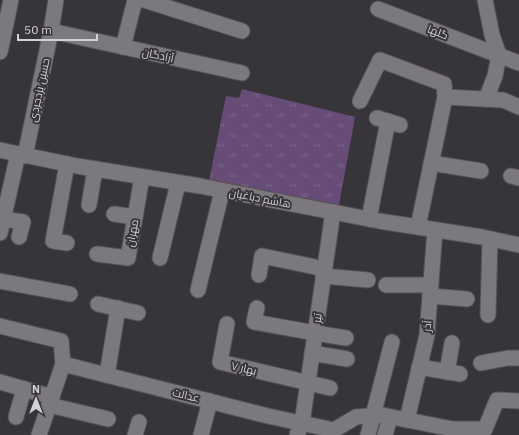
<svg xmlns="http://www.w3.org/2000/svg" width="519" height="435" font-family="'IBM Plex Sans',Cairo,sans-serif">
<style>
.park{fill:url(#park-tufts)}
.lines{fill:none;stroke-linecap:round;stroke-linejoin:round}
.minor-casing{stroke:#555357;stroke-width:17}
.minor{stroke:#7c797e;stroke-width:15}
.labels{text-anchor:middle;dominant-baseline:central;stroke-width:4;stroke-linejoin:round;paint-order:stroke}
.street-label{font-size:11px;fill:#d3d1d4;stroke:#38353a}
</style>
<defs>
<pattern id="park-tufts" width="24" height="20" patternUnits="userSpaceOnUse"><rect width="24" height="20" fill="#664c76"/><path d="M3 7l-1-3M5 7V3M7 7l1-3M15 17l-1-3M17 17v-4M19 17l1-3" fill="none" stroke="#7b6589"/></pattern>
</defs>
<rect width="100%" height="100%" fill="#38353a"/>
<!-- park -->
<path class="park" d="M242,89L355,117L339,205L209,181L226,96L239,98Z"/>
<g class="lines">
<defs>
<g id="minor">
<path d="M144,0L242,31"/>
<path d="M485,0L492,35L499,55L495,76L486,99"/>
<path d="M378,9L519,63"/>
<path d="M51,31L242,73"/>
<path d="M123,47L135,0"/>
<path d="M0,52L11,0"/>
<path d="M445,97L503,100L519,107"/>
<path d="M360,101L380,60L444,84L445,97L418,227"/>
<path d="M377,118L400,125"/>
<path d="M0,150L77,166L200,186L379,221L482,237L519,245"/>
<path d="M25,156L51,31L56,0"/>
<path d="M431,163L481,171"/>
<path d="M67,164L53,241L67,243"/>
<path d="M511,176L519,178"/>
<path d="M89,205L95,169"/>
<path d="M114,214L135,217"/>
<path d="M3,219L23,222L19,237"/>
<path d="M369,219L388,121"/>
<path d="M0,233L18,154"/>
<path d="M97,254L128,258L142,177"/>
<path d="M160,258L178,183"/>
<path d="M259,275L262,256L325,269"/>
<path d="M323,276L368,280"/>
<path d="M0,281L70,294"/>
<path d="M386,285H431"/>
<path d="M198,290L222,191"/>
<path d="M430,296L467,299"/>
<path d="M98,304L138,313"/>
<path d="M257,308L254,322L315,333L346,338"/>
<path d="M488,315L490,239"/>
<path d="M227,324L220,362L330,388"/>
<path d="M0,326L61,341L63,364L268,416L334,430L356,417L382,415L453,429H485L497,400L519,401"/>
<path d="M312,353L347,359"/>
<path d="M481,363L508,358H519"/>
<path d="M419,367L460,374"/>
<path d="M447,372L452,343"/>
<path d="M107,375L118,308"/>
<path d="M0,382L52,397"/>
<path d="M49,405L108,419"/>
<path d="M16,417L24,389"/>
<path d="M407,420L427,335L435,230"/>
<path d="M39,435L63,364"/>
<path d="M135,435L139,422"/>
<path d="M201,435L210,401"/>
<path d="M297,435L302,423L333,212"/>
<path d="M368,435L392,342"/>
<path d="M385,435L390,417"/>
</g>
</defs>
<!-- minor casing -->
<use href="#minor" class="minor-casing"/>
<!-- minor -->
<use href="#minor" class="minor"/>
</g>
<g class="labels">
<!-- street labels -->
<g class="street-label">
<text transform="translate(438 32) rotate(21)">گلها</text>
<text transform="translate(158 55) rotate(12)">آزادگان</text>
<text transform="translate(39 90) rotate(-78)">حسین یزدجردی</text>
<text transform="translate(260 198) rotate(11)">هاشم دباغیان</text>
<text transform="translate(132 233) rotate(-80)">مهران</text>
<text transform="translate(317 318) rotate(-82)">تیر</text>
<text transform="translate(427 326) rotate(-85)">آذر</text>
<text transform="translate(244 368) rotate(13)">بهار ۷</text>
<text transform="translate(186 395) rotate(14)">عدالت</text>
</g>
</g>
<!-- north arrow -->
<g transform="translate(36 399)" stroke="#38353a" stroke-width="3" paint-order="stroke">
<path d="M0-3L7 15L0 10L-7 15Z" fill="#d3d1d4"/>
<text y="-6" font-size="11" font-weight="bold" text-anchor="middle" fill="#d3d1d4">N</text>
</g>
<!-- scale -->
<path d="M18 34v6h79v-6" fill="none" stroke="#d3d1d4" stroke-width="2"/>
<text x="24" y="34" font-size="12" fill="#d3d1d4" stroke="#38353a" stroke-width="3" paint-order="stroke">50 m</text>
</svg>
